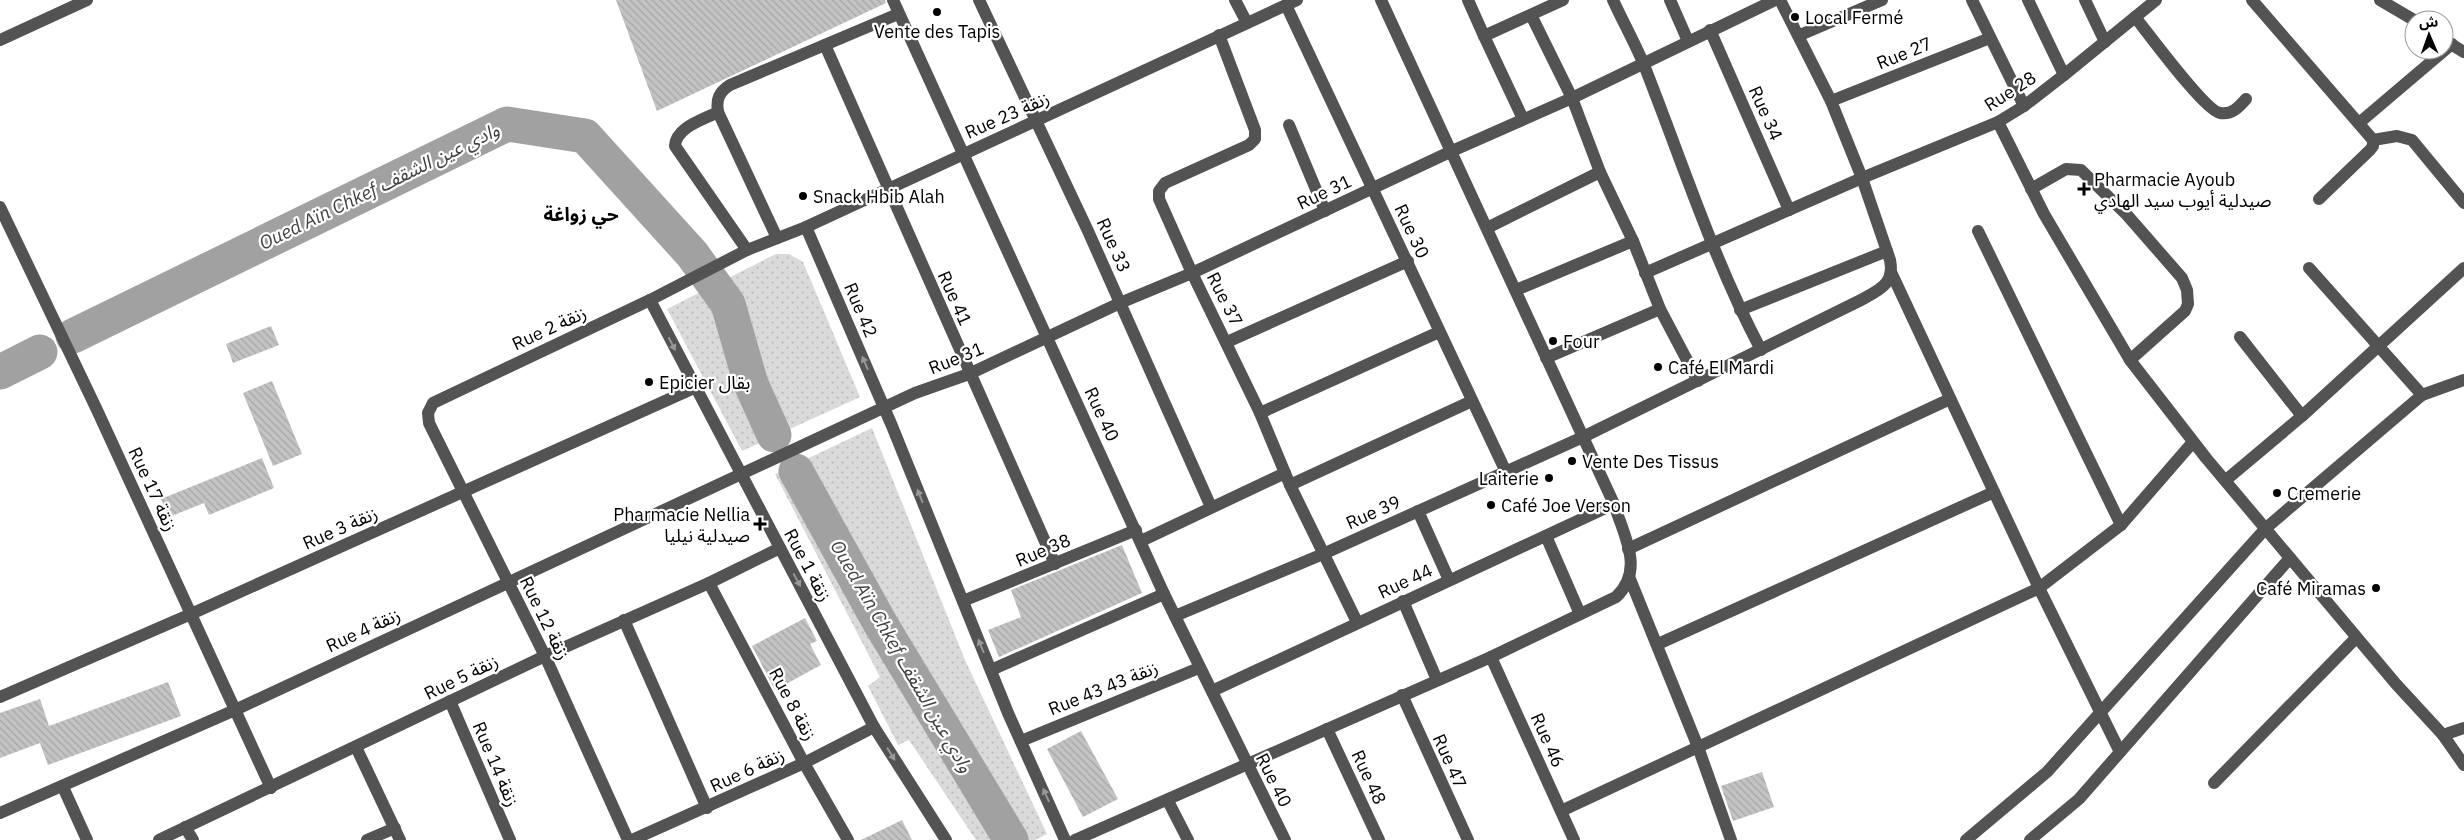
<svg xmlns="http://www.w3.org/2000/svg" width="2464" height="840" font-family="'IBM Plex Sans','Noto Sans Arabic',sans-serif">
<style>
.park{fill:url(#park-dots)}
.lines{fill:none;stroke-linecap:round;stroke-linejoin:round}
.river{stroke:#a1a1a1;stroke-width:35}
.building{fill:url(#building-back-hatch)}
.minor{stroke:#535353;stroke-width:12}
.oneway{fill:#989898}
.poi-dot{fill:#000;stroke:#fff;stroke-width:2}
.labels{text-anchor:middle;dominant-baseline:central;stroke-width:4.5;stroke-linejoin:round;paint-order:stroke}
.poi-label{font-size:18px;fill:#000;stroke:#fff;text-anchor:start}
.street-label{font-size:18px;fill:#000;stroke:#fff}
.water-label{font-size:19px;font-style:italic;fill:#424242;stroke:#fff}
.neighbourhood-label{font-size:19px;font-weight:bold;fill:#000;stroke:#fff}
</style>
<defs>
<pattern id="park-dots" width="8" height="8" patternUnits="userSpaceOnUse" patternTransform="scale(1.25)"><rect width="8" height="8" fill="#dadada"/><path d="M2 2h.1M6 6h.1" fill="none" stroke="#b9b9b9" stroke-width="1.8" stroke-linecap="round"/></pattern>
<pattern id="building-back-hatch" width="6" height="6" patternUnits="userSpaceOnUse" patternTransform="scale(1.25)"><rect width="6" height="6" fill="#c3c3c3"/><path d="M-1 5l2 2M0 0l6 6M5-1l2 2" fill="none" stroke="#a6a6a6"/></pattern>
</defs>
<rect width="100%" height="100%" fill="#fff"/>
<!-- park -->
<g class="park">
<path d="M776,254H789L803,262L860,397L742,451L667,309Z"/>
<path d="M872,428L965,660L1047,834L1035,840H976L909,740L898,745L868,686L880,677L775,474Z"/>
</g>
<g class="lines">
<!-- river -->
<g class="river">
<path d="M73,336L507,124L585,136L692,254L728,304L751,384L774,435"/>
<path d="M0,372L40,352"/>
<path d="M796,471L880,623L1011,840"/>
</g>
</g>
<!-- building -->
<g class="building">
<path d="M616,0H885L886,3L657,111Z"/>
<path d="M271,326L279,345L233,363L226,344Z"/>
<path d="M272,381L302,454L273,466L243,393Z"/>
<path d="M262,458L274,488L209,515L204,503L169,517L161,499Z"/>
<path d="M1122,545L1142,593L999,657L988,630L1021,617L1011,590Z"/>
<path d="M805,618L817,641L810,644L821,665L775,690L752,646Z"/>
<path d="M168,682L181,716L48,765L40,743L0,758V713L40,699L49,726Z"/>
<path d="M1081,731L1118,799L1083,817L1047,749Z"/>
<path d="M1762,772L1774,807L1733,821L1721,786Z"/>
<path d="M902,820L912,840H861Z"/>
</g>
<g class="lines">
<!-- minor -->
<g class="minor">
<path d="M893,0L1164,594L1285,840"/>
<path d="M979,0L1088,231L1211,507"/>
<path d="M1235,0L1247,23"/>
<path d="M1468,0L1484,36"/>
<path d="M1613,0C1623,22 1635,43 1644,65C1682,161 1713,259 1761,350"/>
<path d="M1670,0L1688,41"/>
<path d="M1972,0L2024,106"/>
<path d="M2028,0L2064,75"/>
<path d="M2085,0L2105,42"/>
<path d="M2252,0L2373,140V146L2370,150L2319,199"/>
<path d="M2380,0L2414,20"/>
<path d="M1286,5L1506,472"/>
<path d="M1531,15L1572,98L1600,172L1633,241L1660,309L1698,381"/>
<path d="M2135,17C2148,33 2205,111 2220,113C2232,115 2239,107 2246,99"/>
<path d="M1710,30L1789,210"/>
<path d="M1219,35L1255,130V139L1249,145L1165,183L1159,191V199L1192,273L1260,413L1290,485L1357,622"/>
<path d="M1800,35L1882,0"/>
<path d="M0,40L87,0"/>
<path d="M2444,40L2464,52"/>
<path d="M825,45L1055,564"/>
<path d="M1831,101L1990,38"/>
<path d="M718,112C703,120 676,127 675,146L747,250"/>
<path d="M1523,119L1484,36L1563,0"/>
<path d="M1998,122L2044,214L2130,360L2206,458L2396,684L2443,735L2464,765"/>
<path d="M2359,123L2452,44"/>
<path d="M1289,125L1325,211"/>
<path d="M2373,140L2397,136L2412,140L2464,203"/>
<path d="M2031,189L2066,169L2081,170L2127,215L2182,278L2187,290L2188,304L2185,311L2130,360"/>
<path d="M0,207L97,410L271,788"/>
<path d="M806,227L892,426L1008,713L1065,840"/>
<path d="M1487,228L1600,172"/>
<path d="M1978,231L2121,525"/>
<path d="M777,238L718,112C716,99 719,92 730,85L898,14"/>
<path d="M2309,268L2422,395"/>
<path d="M1891,272L2039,588L2120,752"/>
<path d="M1645,273L1862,178L1998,122L2024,106L2064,75L2156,0"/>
<path d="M1516,290L1633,241"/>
<path d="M650,300L874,727L946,840"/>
<path d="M1740,310L1887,251"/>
<path d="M2240,337L2302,416"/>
<path d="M1227,342L1408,261"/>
<path d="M1546,358L1660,309"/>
<path d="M1260,413L1439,332"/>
<path d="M2226,480L2302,416L2464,268"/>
<path d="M1290,485L1472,401"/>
<path d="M1418,511L1449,580"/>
<path d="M1546,536L1580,614"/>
<path d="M1141,541L1285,473"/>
<path d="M1628,549L1950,399"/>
<path d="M1630,579L1698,747L1731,840"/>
<path d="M709,583L804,763L848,840"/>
<path d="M963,601L1136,530"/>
<path d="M1403,601L1437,680"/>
<path d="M1175,616L1323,554L1583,437L1861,300C1879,290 1895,284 1890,260L1862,178L1831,101L1780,0"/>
<path d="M624,620L707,808"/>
<path d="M1658,644L1994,492"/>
<path d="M1491,657L1574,840"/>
<path d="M991,670L1164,594"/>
<path d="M1212,691L1614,504"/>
<path d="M1402,695L1468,840"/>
<path d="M0,697L191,614L694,388"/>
<path d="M450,701L510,840"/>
<path d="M1327,729L1379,840"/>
<path d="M2443,735L2464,728"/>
<path d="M1021,741L1199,668"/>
<path d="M356,747L400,840"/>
<path d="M2214,783L2356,638"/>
<path d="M63,787L87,840"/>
<path d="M1168,801L1188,840"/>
<path d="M1561,811L2039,588L2121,525L2193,442"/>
<path d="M0,813L235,710L915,393L969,374L1120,303L1192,273L1452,151L1572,98L1775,0"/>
<path d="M185,827L193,840"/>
<path d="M159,840L545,656L709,583L780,548"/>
<path d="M367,840L395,828"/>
<path d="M628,840L545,656L429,423L428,413L433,403L650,300L747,250L806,227L1297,0"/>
<path d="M632,840L804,763L874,727"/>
<path d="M1075,840L1491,657L1616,597C1645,570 1624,536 1614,504L1381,0"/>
<path d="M1966,840L2047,772L2266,528L2422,395L2464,380"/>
<path d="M2030,840L2079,799L2290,558"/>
</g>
</g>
<!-- one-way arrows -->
<defs><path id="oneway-solid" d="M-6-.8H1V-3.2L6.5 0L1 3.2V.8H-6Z" transform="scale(1.25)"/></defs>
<g class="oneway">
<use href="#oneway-solid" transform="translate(672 344) rotate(63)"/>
<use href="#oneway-solid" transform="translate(865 363) rotate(-113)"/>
<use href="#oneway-solid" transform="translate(920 496) rotate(-112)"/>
<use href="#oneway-solid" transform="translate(797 580) rotate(62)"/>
<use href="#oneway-solid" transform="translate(981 646) rotate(-112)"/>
<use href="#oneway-solid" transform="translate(891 754) rotate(58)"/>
<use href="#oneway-solid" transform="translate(1046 795) rotate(-114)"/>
</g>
<!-- markers -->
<g class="poi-dot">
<circle cx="937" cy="12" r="5"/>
<circle cx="1795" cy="17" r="5"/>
<path d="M2081.5 181.5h5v5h5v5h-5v5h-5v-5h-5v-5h5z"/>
<circle cx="803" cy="196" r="5"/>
<circle cx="1553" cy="341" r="5"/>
<circle cx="1658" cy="367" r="5"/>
<circle cx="649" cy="382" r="5"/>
<circle cx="1572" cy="461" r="5"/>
<circle cx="1549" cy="478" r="5"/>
<circle cx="2277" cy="493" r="5"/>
<circle cx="1491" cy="505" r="5"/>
<path d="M757.5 516.5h5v5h5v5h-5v5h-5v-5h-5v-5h5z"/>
<circle cx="2376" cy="588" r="5"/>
</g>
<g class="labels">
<!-- poi labels -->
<g class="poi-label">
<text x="1805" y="17">Local Fermé</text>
<text x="937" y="31" text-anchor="middle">Vente des Tapis</text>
<text x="2094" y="179">Pharmacie Ayoub<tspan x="2094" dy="21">صيدلية أيوب سيد الهادي</tspan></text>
<text x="813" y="196">Snack Hbib Alah</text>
<text x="1563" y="341">Four</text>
<text x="1668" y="367">Café El Mardi</text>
<text x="659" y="382">Epicier بقال</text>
<text x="1582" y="461">Vente Des Tissus</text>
<text x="1539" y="478" text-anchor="end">Laiterie</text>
<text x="2287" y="493">Cremerie</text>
<text x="1501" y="505">Café Joe Verson</text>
<text x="750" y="514" text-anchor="end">Pharmacie Nellia<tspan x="750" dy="21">صيدلية نيليا</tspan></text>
<text x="2366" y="588" text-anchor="end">Café Miramas</text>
</g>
<!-- street labels -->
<g class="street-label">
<text transform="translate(1904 53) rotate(-22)">Rue 27</text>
<text transform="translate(2010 91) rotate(-33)">Rue 28</text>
<text transform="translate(1766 113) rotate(66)">Rue 34</text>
<text transform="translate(1007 115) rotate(-24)">Rue 23 زنقة</text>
<text transform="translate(1324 192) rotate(-25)">Rue 31</text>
<text transform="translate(1412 231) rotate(65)">Rue 30</text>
<text transform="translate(1114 245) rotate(66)">Rue 33</text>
<text transform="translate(955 298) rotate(66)">Rue 41</text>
<text transform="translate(1225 299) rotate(63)">Rue 37</text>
<text transform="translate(861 310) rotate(67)">Rue 42</text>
<text transform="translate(549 328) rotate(-25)">Rue 2 زنقة</text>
<text transform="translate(956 358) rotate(-22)">Rue 31</text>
<text transform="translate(1102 414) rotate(65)">Rue 40</text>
<text transform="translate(153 489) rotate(65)">Rue 17 زنقة</text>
<text transform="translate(1373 512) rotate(-24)">Rue 39</text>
<text transform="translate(340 528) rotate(-24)">Rue 3 زنقة</text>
<text transform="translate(1043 550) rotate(-23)">Rue 38</text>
<text transform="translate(808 565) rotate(62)">Rue 1 زنقة</text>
<text transform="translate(1405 581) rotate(-25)">Rue 44</text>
<text transform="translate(545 618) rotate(64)">Rue 12 زنقة</text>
<text transform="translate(363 630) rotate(-25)">Rue 4 زنقة</text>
<text transform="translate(461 677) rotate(-26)">Rue 5 زنقة</text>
<text transform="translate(1103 688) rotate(-22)">Rue 43 زنقة 43</text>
<text transform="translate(793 704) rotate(62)">Rue 8 زنقة</text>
<text transform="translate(1548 740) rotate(66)">Rue 46</text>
<text transform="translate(1450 761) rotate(66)">Rue 47</text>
<text transform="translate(496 764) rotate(67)">Rue 14 زنقة</text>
<text transform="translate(747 770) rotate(-25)">Rue 6 زنقة</text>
<text transform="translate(1369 777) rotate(65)">Rue 48</text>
<text transform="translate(1274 780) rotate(63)">Rue 40</text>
</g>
<!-- water labels -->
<g class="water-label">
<text transform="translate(379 186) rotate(-26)">Oued Aïn Chkef وادي عين الشقف</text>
<text transform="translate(902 656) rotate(60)">Oued Aïn Chkef وادي عين الشقف</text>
</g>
<!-- neighbourhood labels -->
<g class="neighbourhood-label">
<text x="581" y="214">حي زواغة</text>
</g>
</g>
<!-- north arrow -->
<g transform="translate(2429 35) rotate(358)"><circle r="24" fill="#ffffff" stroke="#999999"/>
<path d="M0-4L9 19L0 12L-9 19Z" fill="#000000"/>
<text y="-8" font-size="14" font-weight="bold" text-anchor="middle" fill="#000000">ش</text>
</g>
</svg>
